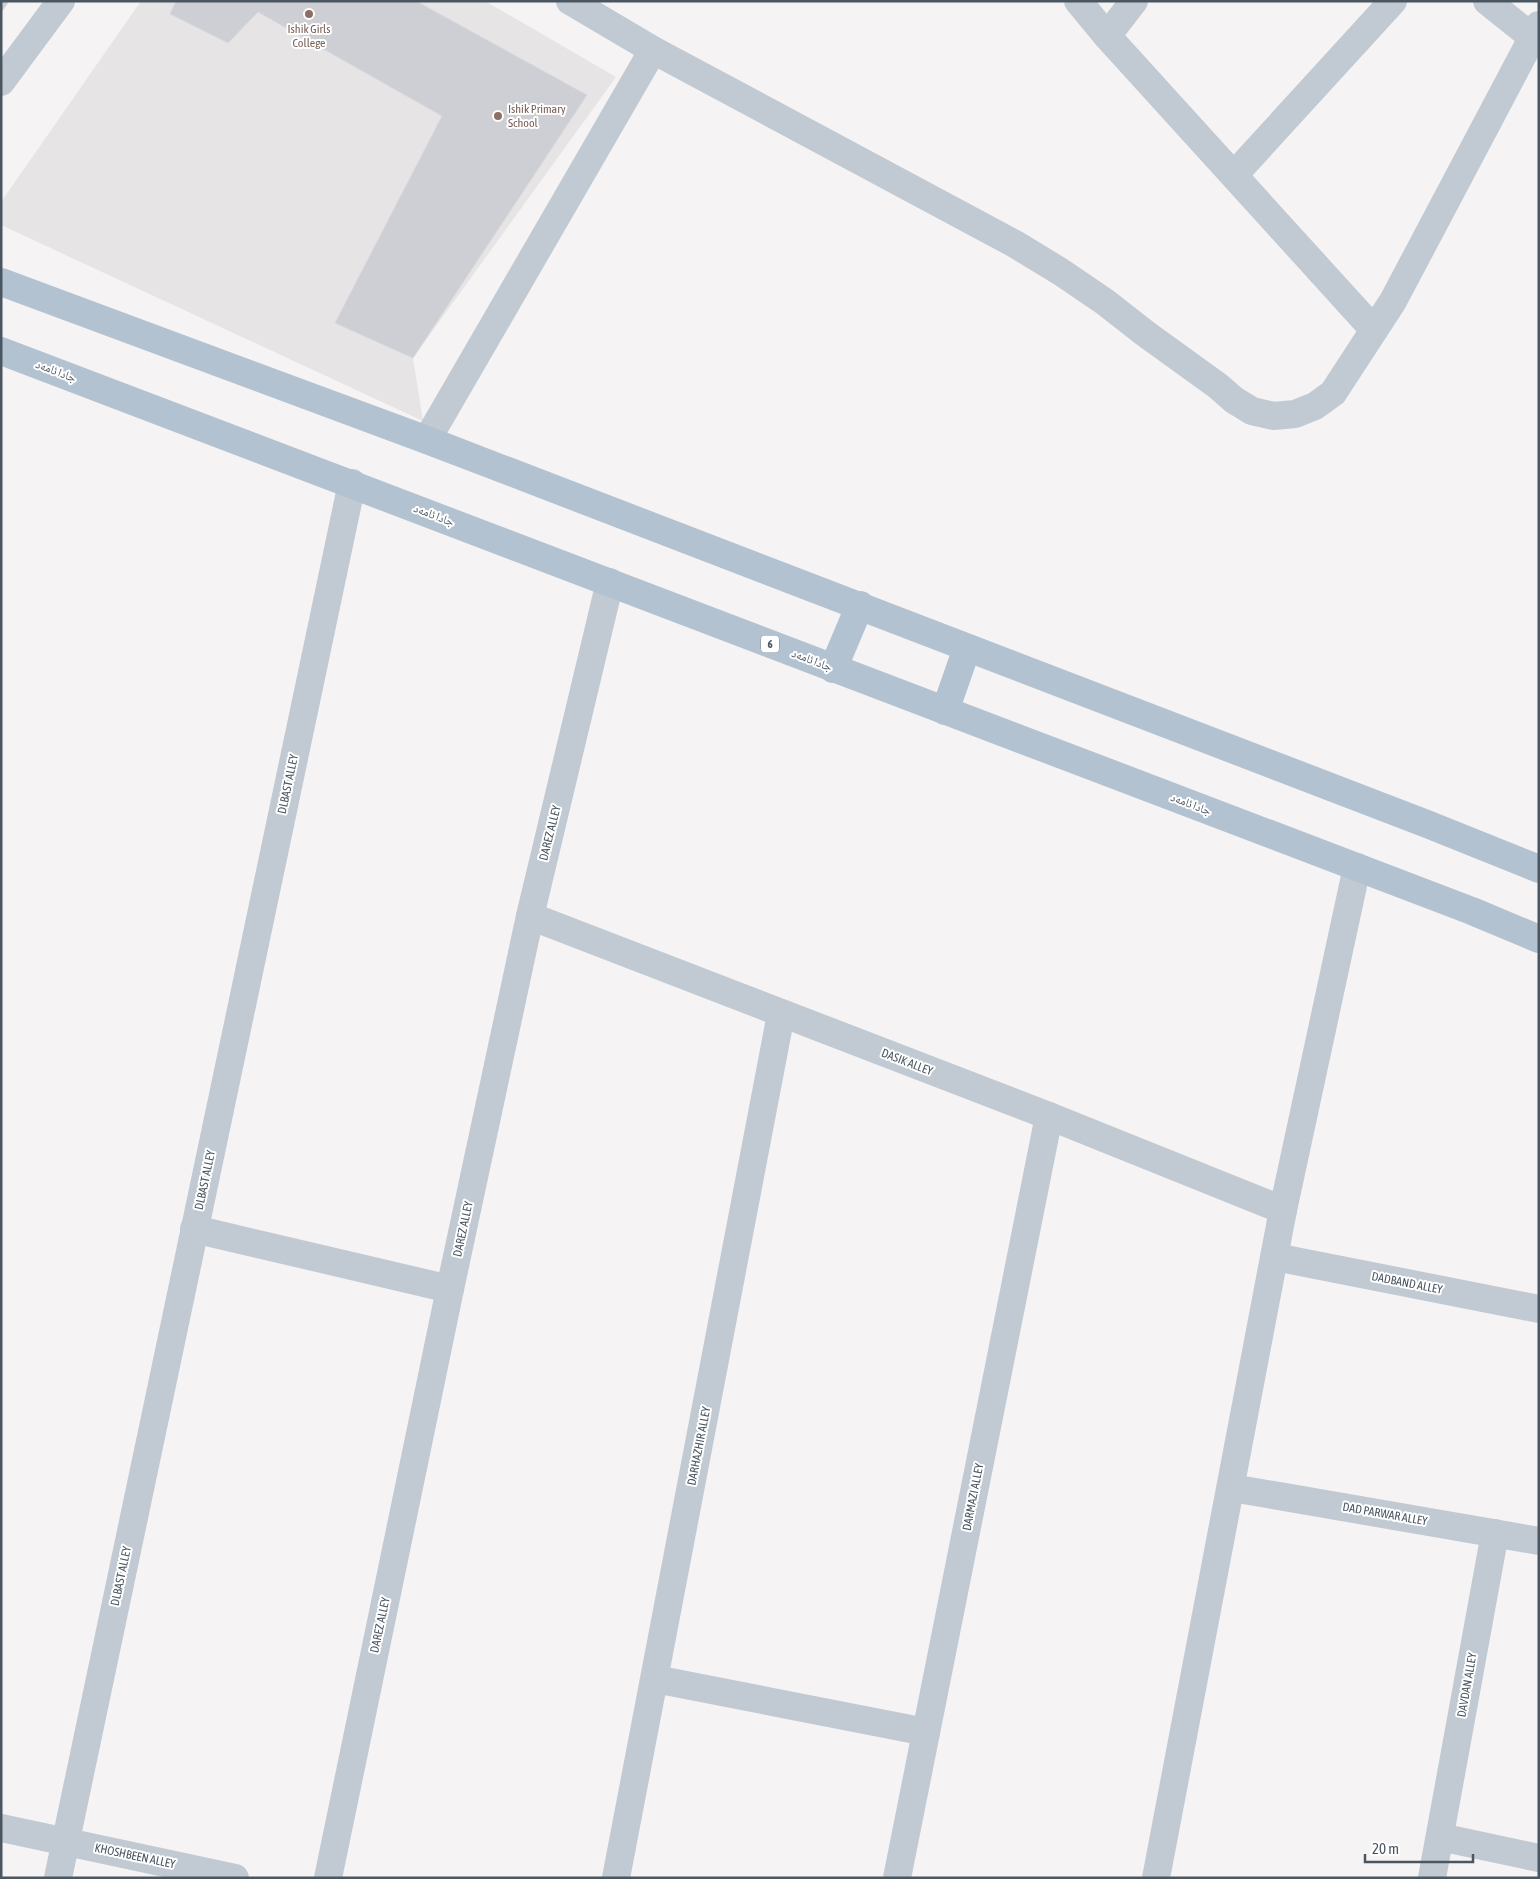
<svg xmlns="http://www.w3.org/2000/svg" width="1540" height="1879" font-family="'Asap Condensed','Noto Naskh Arabic',sans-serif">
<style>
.education{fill:#e6e4e5}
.building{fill:#cdcfd5;stroke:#d7d9de}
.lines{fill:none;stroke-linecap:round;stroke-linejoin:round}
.minor{stroke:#c1cad2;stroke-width:28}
.major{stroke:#b3c2d1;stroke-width:28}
.education-dot{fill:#8d6e63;stroke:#fff;stroke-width:2}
.labels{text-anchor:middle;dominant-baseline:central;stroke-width:4;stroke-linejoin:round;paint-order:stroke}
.shield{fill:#fff;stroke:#808990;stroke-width:1}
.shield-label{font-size:11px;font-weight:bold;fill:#4a5661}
.education-label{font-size:12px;fill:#785e54;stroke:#fff}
.street-label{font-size:12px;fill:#4a5661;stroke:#fff}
</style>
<rect width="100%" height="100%" fill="#f5f3f3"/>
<!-- education -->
<path class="education" d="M141,1H485L616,77L413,358L423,421L1,225V202Z"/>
<!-- building -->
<g class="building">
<path d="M1,1H9L1,13Z"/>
<path d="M176,1H416L587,95L413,358L335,323L442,116L258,12L228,43L170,14Z"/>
</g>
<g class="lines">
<!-- minor -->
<g class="minor">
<path d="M570,1L653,50L1015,244L1061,272L1105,302L1146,334L1218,386L1234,400L1252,411L1274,416L1295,414L1315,406L1333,393L1393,301L1539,25"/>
<path d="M1078,1L1107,36L1374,330"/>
<path d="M1487,1L1532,37L1539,31"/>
<path d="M1107,36L1134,1"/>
<path d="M1,82L61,1"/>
<path d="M1234,175L1393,1"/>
<path d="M427,440L653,50"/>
<path d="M530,916L1049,1116L1283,1210"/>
<path d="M194,1229L450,1289"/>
<path d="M1275,1257L1539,1309"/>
<path d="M1232,1488L1539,1541"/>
<path d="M655,1679L926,1732"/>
<path d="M1,1828L235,1878"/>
<path d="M1440,1837L1539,1858"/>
<path d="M58,1878L352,483"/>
<path d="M328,1878L450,1289L530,916L610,582"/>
<path d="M616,1878L781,1014"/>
<path d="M897,1878L1049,1116"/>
<path d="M1156,1878L1283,1210L1357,867"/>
<path d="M1432,1878L1495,1533"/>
</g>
<!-- major -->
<g class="major">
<path d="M1,282L427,440L1427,824L1539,869"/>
<path d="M1,351C492,535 981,725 1472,911L1539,939"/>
<path d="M833,669L860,605"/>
<path d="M945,711L967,648"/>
</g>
</g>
<!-- markers -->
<g class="education-dot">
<circle cx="309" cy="14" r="5"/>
<circle cx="498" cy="116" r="5"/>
</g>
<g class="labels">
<!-- shield labels -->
<rect class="shield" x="761" y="635.5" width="18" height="17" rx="4"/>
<g class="shield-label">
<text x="770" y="644">6</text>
</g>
<!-- education labels -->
<g class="education-label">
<text x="309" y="29">Ishik Girls<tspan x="309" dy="14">College</tspan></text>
<text x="508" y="109" text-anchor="start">Ishik Primary<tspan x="508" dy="14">School</tspan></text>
</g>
<!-- street labels -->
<g class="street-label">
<text transform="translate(56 371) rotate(21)">جادا ئامەد</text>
<text transform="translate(434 515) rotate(21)">جادا ئامەد</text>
<text transform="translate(812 660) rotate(21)">جادا ئامەد</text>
<text transform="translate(288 784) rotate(-78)">DLBAST ALLEY</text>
<text transform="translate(1191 804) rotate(21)">جادا ئامەد</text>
<text transform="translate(550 833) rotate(-76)">DAREZ ALLEY</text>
<text transform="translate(907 1062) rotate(21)">DASIK ALLEY</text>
<text transform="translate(205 1180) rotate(-78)">DLBAST ALLEY</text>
<text transform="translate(463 1229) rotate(-78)">DAREZ ALLEY</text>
<text transform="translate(1407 1283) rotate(11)">DADBAND ALLEY</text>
<text transform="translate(699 1446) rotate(-79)">DARHAZHIR ALLEY</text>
<text transform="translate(973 1497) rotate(-79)">DARMAZI ALLEY</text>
<text transform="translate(1385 1514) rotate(10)">DAD PARWAR ALLEY</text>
<text transform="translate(121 1576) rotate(-78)">DLBAST ALLEY</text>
<text transform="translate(380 1625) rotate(-78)">DAREZ ALLEY</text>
<text transform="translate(1467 1685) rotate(-80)">DAVDAN ALLEY</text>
<text transform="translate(135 1856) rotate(12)">KHOSHBEEN ALLEY</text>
</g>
</g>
<!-- border -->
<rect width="1540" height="1879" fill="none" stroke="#4a5661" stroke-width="5"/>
<!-- scale -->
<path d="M1365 1854v8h108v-8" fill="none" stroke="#4a5661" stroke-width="2.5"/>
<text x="1372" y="1854" font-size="15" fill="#4a5661" stroke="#ffffff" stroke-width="4" paint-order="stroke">20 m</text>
</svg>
